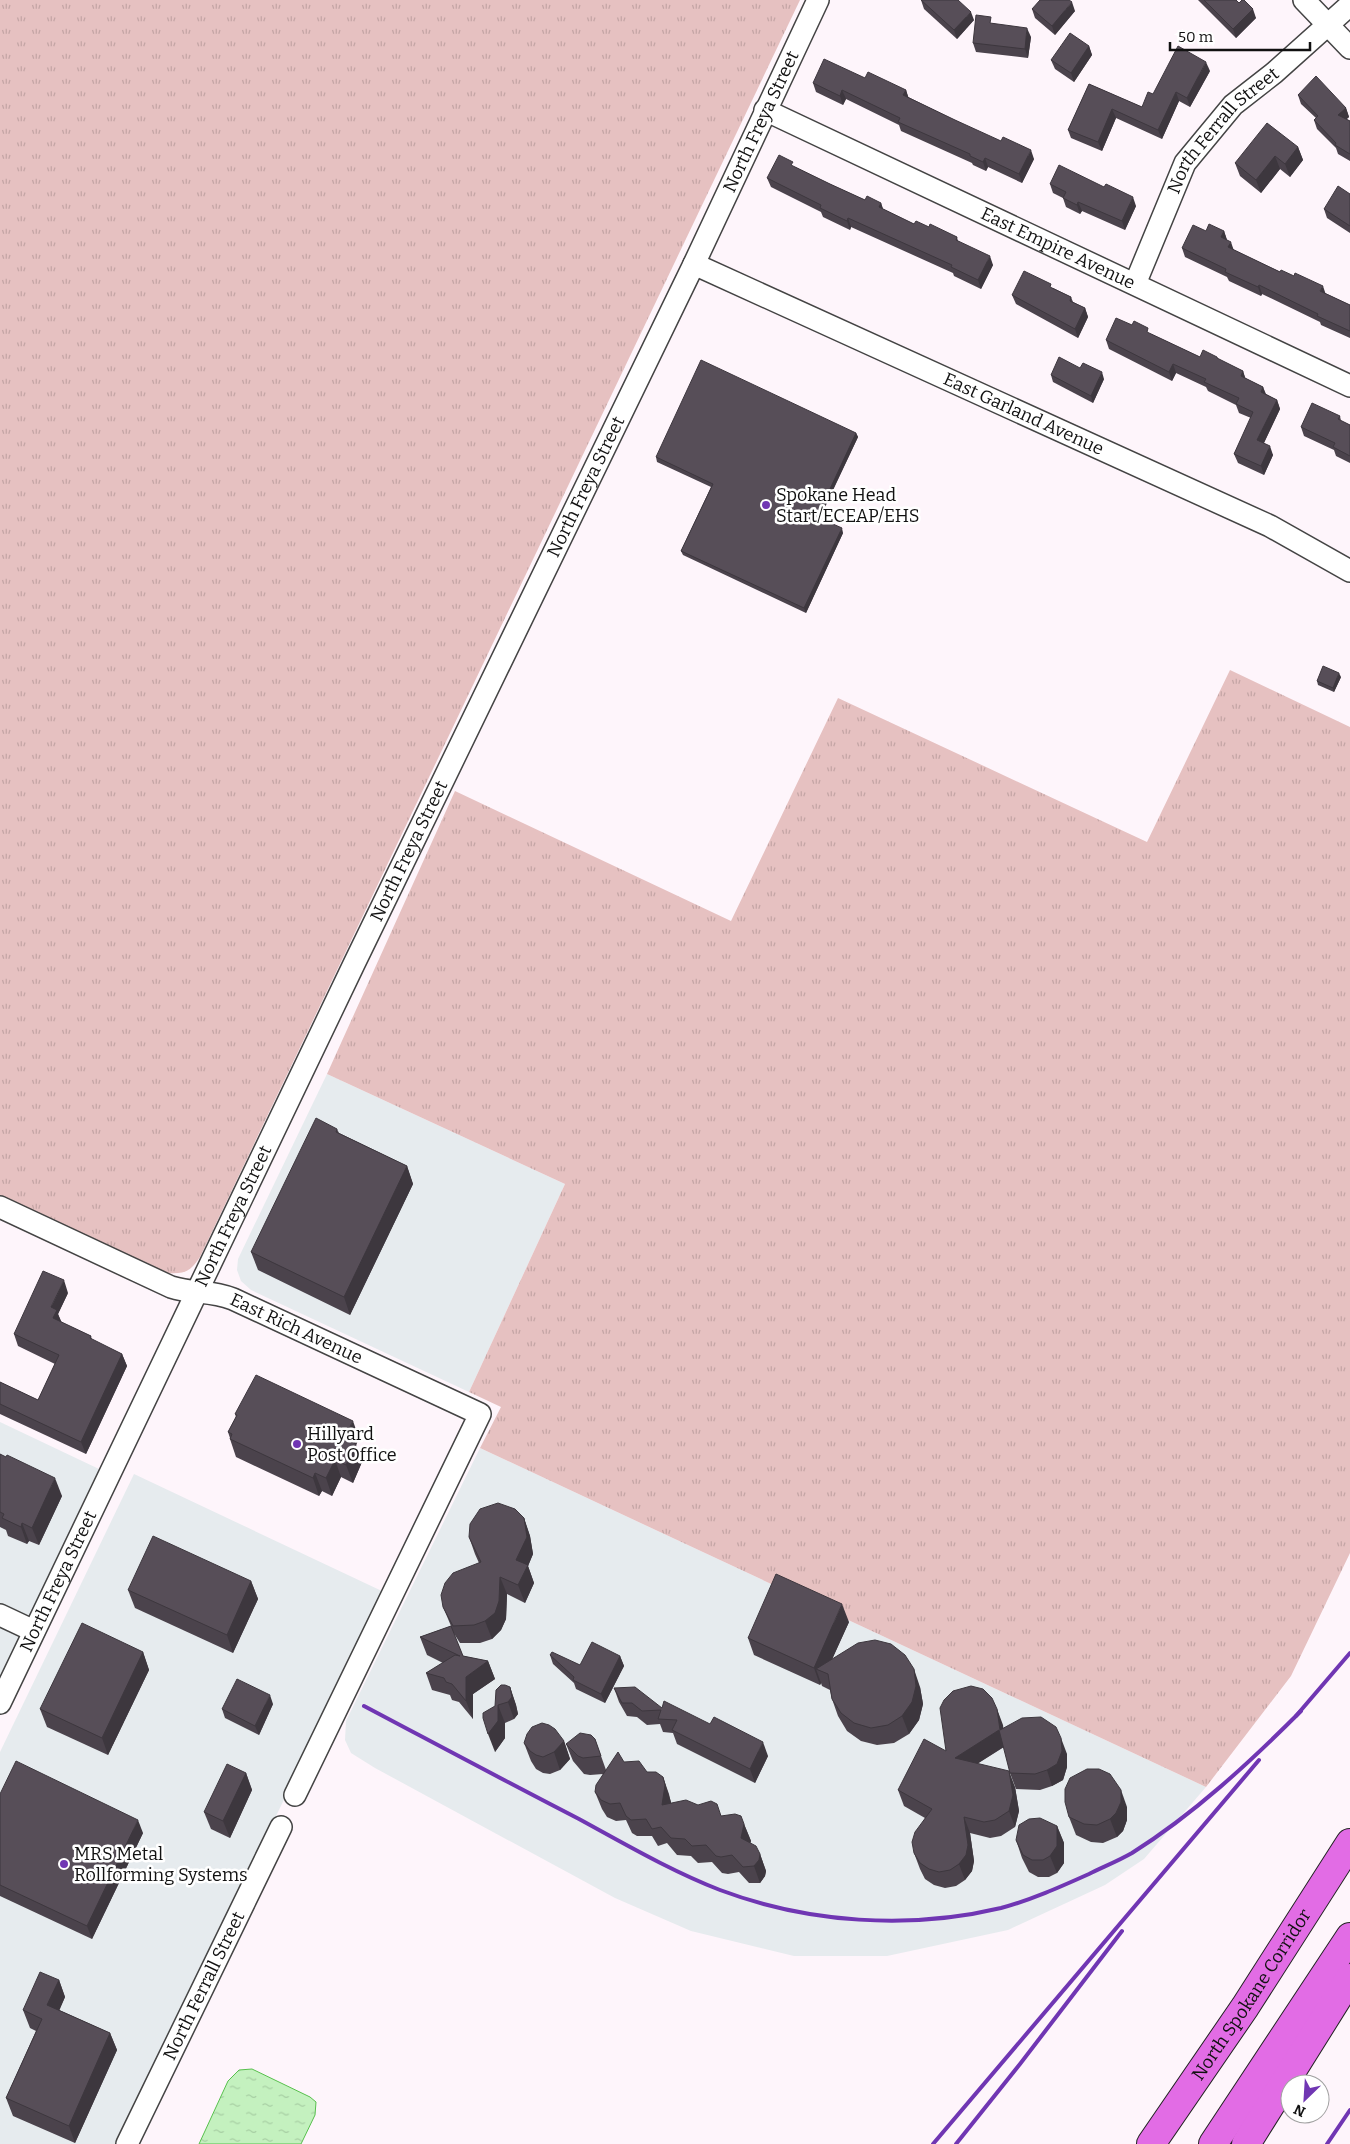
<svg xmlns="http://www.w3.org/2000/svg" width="1350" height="2144" font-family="Bitter,serif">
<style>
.industrial{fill:#e6ebee}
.grass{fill:url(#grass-tufts)}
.water{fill:url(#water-ripples);stroke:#57c04d}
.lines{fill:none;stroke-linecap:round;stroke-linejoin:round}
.minor-casing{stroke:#444;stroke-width:24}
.highway-casing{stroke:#222;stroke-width:30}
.minor{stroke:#fff;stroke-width:21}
.highway{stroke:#e26ce5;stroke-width:28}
.rail{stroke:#7036b3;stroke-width:4}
.wall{fill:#4b434c}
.shaded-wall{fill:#3d373e}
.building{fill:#574e58;stroke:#3d373e}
.poi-dot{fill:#7036b3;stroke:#fff;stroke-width:2}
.labels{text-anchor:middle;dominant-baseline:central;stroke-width:5;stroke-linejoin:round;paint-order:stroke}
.street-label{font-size:18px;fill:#111;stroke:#fff}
.poi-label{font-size:18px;fill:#111;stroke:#fff;text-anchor:start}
</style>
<defs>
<pattern id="grass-tufts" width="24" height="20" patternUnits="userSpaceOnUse" patternTransform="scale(1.25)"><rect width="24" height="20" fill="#e6c1c1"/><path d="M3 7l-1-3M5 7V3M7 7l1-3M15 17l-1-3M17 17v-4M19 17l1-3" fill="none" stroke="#c4a5a5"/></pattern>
<pattern id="water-ripples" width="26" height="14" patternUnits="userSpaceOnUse" patternTransform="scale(1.25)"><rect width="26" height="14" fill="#c4f1bf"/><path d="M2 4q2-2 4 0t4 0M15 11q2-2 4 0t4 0" fill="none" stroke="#a7cea3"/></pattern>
</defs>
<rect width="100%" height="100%" fill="#fef5fb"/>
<!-- industrial -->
<g class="industrial">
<path d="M327,1074L565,1184L469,1392L251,1290L241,1281L237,1270L238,1259Z"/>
<path d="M0,1422L99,1469L0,1678Z"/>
<path d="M480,1448L1206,1787L1144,1859L1105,1885L1008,1930L887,1956H794L691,1931L615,1898L375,1768L351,1753L345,1740L346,1721Z"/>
<path d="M134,1474L384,1592L118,2144H0V1752Z"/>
</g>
<!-- grass -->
<g class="grass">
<path d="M0,0H800L200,1257C190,1272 185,1274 167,1273L0,1195Z"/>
<path d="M1230,670L1350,727V1553L1291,1676L1206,1787L480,1448L501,1407L469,1392L565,1184L327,1074L455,791L731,921L838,698L1147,842Z"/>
</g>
<!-- water -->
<path class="water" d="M252,2069L310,2097L316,2102L315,2115L301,2144H199L228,2081L239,2070Z"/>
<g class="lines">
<defs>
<g id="minor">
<path d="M1304,0L1350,48"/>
<path id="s1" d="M765,110L1350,386"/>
<path id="s2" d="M694,264L1270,526L1350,571"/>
<path id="s3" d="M1135,284L1185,163L1233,105L1274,73L1350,5"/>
<path id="s4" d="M0,1207L171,1287C193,1294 210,1290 233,1299L480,1414L295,1795"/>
<path d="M0,1615L34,1631"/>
<path id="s5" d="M0,1703L354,964L694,264L818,0"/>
<path id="s6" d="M127,2144L281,1827"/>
</g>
<g id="highway">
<path id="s7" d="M1151,2144L1245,2007L1350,1843"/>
<path d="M1213,2144L1350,1937"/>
<path d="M1246,2144L1350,1978"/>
</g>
</defs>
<!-- minor casing -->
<use href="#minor" class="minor-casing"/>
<!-- highway casing -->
<use href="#highway" class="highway-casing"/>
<!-- minor -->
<use href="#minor" class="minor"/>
<!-- highway -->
<use href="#highway" class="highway"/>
<!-- rail -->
<g class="rail">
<path d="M364,1706C436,1744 507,1782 579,1819C625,1844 671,1871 720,1890C808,1923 909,1930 1001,1908C1031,1900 1060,1887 1089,1874C1103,1867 1118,1861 1132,1853C1194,1814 1249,1763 1301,1711"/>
<path d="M1296,1716L1350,1653"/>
<path d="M933,2144L1259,1760"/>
<path d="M956,2144L1020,2064L1122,1931"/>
<path d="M1327,2144L1350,2110"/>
</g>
</g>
<!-- wall -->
<g class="wall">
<path d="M921,0L974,20L957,39L924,9Z"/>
<path d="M1198,0H1236L1256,18L1236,38Z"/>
<path d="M1032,9L1075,11L1055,35L1035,18Z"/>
<path d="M993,23L1031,37L1028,58L976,52L973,43Z"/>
<path d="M1089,46L1092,55L1074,82L1055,69L1051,60Z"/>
<path d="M1210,71L1190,107L1179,101L1162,139L1116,118L1102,151L1071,138L1068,130L1089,84L1142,107L1153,94Z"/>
<path d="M865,78L906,90L908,97L1034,159L1022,183L988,167L986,171L973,165L972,163L901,131L899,125L846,99L843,105L816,92L813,83Z"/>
<path d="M1298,95L1346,108L1349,117L1346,119L1350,121V161L1338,154L1336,148L1317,129L1314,120L1316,118L1301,104Z"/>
<path d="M1298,147L1303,160L1290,177L1280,169L1261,193L1240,176L1235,163Z"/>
<path d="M795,167L830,184L865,200L881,203L883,209L914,224L929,227L957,237L958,241L993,265L981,289L954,276L953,273L851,227L850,230L823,217L821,212L771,187L767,178Z"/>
<path d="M1050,184L1136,206L1125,230L1082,211L1080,214L1066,207L1063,198L1053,193Z"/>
<path d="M1350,194V233L1327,218L1324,209Z"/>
<path d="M1206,231H1224L1227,240L1234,250L1350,305V338L1321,325L1320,322L1262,294L1261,296L1229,281L1227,277L1185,257L1182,248Z"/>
<path d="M1053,288L1071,297L1073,302L1085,308L1088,317L1078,338L1016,304L1012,295Z"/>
<path d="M1151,334L1200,357H1217L1218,359L1243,371L1245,378L1263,387L1266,394L1277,400L1280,409L1264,443L1273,455L1264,475L1238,463L1234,454L1251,418L1239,413L1236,405L1208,391L1206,387L1176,373L1172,381L1109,349L1106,340Z"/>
<path d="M1051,375L1104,379L1093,403L1053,382Z"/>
<path d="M1340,416L1341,421L1350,425V463L1336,456L1334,450L1304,436L1301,427Z"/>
<path d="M856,433L858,437L820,518L843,533L806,613L683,555L681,551L711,487L657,462L656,457Z"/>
<path d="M1341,677L1334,692L1318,685L1317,681Z"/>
<path d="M337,1129L339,1133L407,1166L413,1184L350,1315L258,1270L251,1252Z"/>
<path d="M68,1293L58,1314L61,1322L91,1336L92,1340L122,1354L127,1366L86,1454L0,1414V1382L38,1400L55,1364L18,1346L14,1334Z"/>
<path d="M235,1414L359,1438L356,1445L362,1462L353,1483L341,1477L332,1496L322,1491L319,1496L236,1457L230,1439V1438L228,1432L236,1417Z"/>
<path d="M0,1454L62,1496L39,1545L29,1541L27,1544L8,1536L6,1530L0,1527Z"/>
<path d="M524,1518L530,1536L533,1554L528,1566L534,1583L525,1603L507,1594L506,1619L501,1630L492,1639L480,1643H460L453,1632L463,1656L488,1661L495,1679L473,1694V1719L459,1702L452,1700L450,1695L432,1690L426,1673L443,1663L427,1655L420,1637L451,1626L443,1607L479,1563L475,1554L469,1537Z"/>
<path d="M251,1581L258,1599L233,1653L135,1608L128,1590Z"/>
<path d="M849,1622L832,1659L920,1687L923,1704L919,1720L909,1734L894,1743L877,1745L861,1741L847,1731L838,1716L832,1699L830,1690L822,1686L821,1683L820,1685L754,1655L748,1638Z"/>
<path d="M143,1652L149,1670L108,1755L47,1727L40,1709Z"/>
<path d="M550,1655L580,1665L620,1656L624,1666L605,1703L576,1689L574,1683L553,1664Z"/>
<path d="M510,1687L516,1705L518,1714L514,1719L505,1723V1738L495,1752V1706Z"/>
<path d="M614,1688L662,1708L768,1756L755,1783L677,1744L673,1733L663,1732L660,1724L647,1725L637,1717L627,1716L619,1702Z"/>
<path d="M273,1704L259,1735L225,1718L222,1709Z"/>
<path d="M997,1709L1003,1728L1067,1754V1767L1063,1780L1052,1786L1040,1790L1016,1789L1010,1773L1004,1747L977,1764L1015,1787L1019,1811L1015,1827L1001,1836L990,1838L970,1833L974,1861L972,1871L965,1880L956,1886L945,1888L934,1885L925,1879L920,1869L914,1853L925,1818L904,1806L898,1790Z"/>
<path d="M595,1739L606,1770L624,1762L647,1772L663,1777L669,1794L671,1803L721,1816L744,1824L751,1841L750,1843L760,1854L766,1871L765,1876L760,1883H749L739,1872L728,1874L722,1873L712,1862L698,1863L691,1856L677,1855L667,1843L658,1846L652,1836H637L632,1833L626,1820L616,1821L607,1817L602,1809L595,1792L603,1774L590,1775L584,1774L573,1761L566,1744Z"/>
<path d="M564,1741L570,1759L560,1770L550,1774L543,1773L536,1769L531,1761L524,1743Z"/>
<path d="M246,1773L252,1790L230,1838L211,1829L204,1812Z"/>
<path d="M0,1794L143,1833L92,1939L0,1896Z"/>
<path d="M1127,1807V1820L1123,1831L1117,1837L1103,1843L1091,1842L1076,1835L1069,1817Z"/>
<path d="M1057,1826L1064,1843V1863L1057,1873L1049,1877H1038L1029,1872L1022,1858L1016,1840Z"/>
<path d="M59,1980L65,1997L59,2010L110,2033L117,2050L75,2143L13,2116L6,2098L36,2031L30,2028L23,2010Z"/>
</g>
<!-- shaded-wall -->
<g class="shaded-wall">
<path d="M1072,2L1075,11L1055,35L1052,26Z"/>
<path d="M1253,9L1256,18L1236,38L1233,29Z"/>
<path d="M971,12L974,20L957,39L954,30Z"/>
<path d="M1027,28L1031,37L1028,58L1025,49Z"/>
<path d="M1089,46L1092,55L1074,82L1071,73Z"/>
<path d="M1206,62L1210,71L1190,107L1187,98Z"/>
<path d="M842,90L846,99L843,105L840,96Z"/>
<path d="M906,90L909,99L903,95Z"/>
<path d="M1176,92L1179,101L1162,139L1158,130Z"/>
<path d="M1346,108L1349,117L1342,124L1338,115Z"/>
<path d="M1112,109L1116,118L1102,151L1098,142Z"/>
<path d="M1298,147L1303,160L1290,177L1285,164Z"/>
<path d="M1031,150L1034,159L1022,183L1019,174Z"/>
<path d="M1275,156L1280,169L1261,193L1256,180Z"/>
<path d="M985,158L988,167L986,171L983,162Z"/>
<path d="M1133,197L1136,206L1125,230L1122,221Z"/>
<path d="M1078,202L1082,211L1080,214L1077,205Z"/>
<path d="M881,203L884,212L879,207Z"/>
<path d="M848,218L851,227L850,230L847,221Z"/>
<path d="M1224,231L1227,240L1221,237Z"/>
<path d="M1231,242L1234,251L1228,247Z"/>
<path d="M990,256L993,265L981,289L978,280Z"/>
<path d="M1259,285L1262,294L1261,296L1258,287Z"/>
<path d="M1323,286L1326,295L1320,291Z"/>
<path d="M1085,308L1088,317L1078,338L1075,329Z"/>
<path d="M1173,364L1176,373L1172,381L1169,372Z"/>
<path d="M1243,371L1246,380L1241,376Z"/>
<path d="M1102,372L1104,379L1093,403L1091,396Z"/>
<path d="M1263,387L1266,396L1261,392Z"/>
<path d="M1277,400L1280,409L1261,449L1257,440Z"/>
<path d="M856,433L858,437L818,521L817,517Z"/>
<path d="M1270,446L1273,455L1264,475L1261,466Z"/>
<path d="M842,528L843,533L806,613L804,608Z"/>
<path d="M1339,673L1341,677L1334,692L1333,688Z"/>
<path d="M407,1166L413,1184L350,1315L344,1297Z"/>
<path d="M64,1280L68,1293L58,1314L62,1323L53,1318L51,1307Z"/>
<path d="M122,1354L127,1366L86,1454L81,1442Z"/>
<path d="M353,1421L359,1438L356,1445L362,1462L353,1483L346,1465L344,1438Z"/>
<path d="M335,1460L341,1477L332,1496L326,1478Z"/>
<path d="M315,1473L322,1491L319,1496L313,1478Z"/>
<path d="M55,1478L62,1496L39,1545L32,1528Z"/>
<path d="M524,1518L530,1536L533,1554L528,1566L534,1583L525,1603L518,1585L516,1560Z"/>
<path d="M22,1523L29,1541L27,1544L21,1527Z"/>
<path d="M500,1577L507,1594L506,1619L501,1630L492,1639L485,1621Z"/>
<path d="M251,1581L258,1599L233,1653L227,1635Z"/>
<path d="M842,1604L849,1622L826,1673L816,1669L821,1683L820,1685L814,1668Z"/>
<path d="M143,1652L149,1670L108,1755L102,1738Z"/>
<path d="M620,1656L624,1666L605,1703L601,1694Z"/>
<path d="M488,1661L495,1679L473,1694V1719L466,1701V1677Z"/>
<path d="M914,1669L920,1687L923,1704L919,1720L909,1734L902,1716Z"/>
<path d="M510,1687L516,1705L518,1714L514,1719L508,1702Z"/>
<path d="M270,1695L273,1704L259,1735L255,1726Z"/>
<path d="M498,1705L505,1723V1738L495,1752L488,1734Z"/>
<path d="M997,1709L1003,1725L1005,1746L1000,1730Z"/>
<path d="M999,1730L1005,1746L961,1774L955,1758Z"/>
<path d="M1061,1738L1067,1754V1767L1063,1780L1052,1786L1047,1770Z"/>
<path d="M564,1741L570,1759L560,1770L554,1752Z"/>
<path d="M763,1742L768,1756L755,1783L750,1769Z"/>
<path d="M1009,1771L1015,1787L1019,1811L1015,1827L1009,1811Z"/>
<path d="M246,1773L252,1790L230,1838L223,1821Z"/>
<path d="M663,1777L671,1802L668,1822L662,1805Z"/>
<path d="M1121,1790L1127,1807V1820L1123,1831L1117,1837L1110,1819Z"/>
<path d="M964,1817L970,1833L974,1861L972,1871L965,1880L959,1864Z"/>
<path d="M138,1820L143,1833L92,1939L87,1926Z"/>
<path d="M744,1824L751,1841L747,1855L741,1838Z"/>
<path d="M1057,1826L1064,1843V1863L1057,1873L1050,1856Z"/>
<path d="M760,1854L766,1871L765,1876L760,1883L754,1866Z"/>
<path d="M59,1980L65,1997L54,2023L47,2005Z"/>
<path d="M110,2033L117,2050L75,2143L69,2126Z"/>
</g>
<!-- building -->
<g class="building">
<path d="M921,0H958L971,12L954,30Z"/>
<path d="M1040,0H1069L1072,2L1052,26L1032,9Z"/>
<path d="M1204,0H1236L1239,3L1242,0H1244L1253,9L1233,29Z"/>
<path d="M976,15L991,17L990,23L1027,28L1025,49L973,43Z"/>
<path d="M1070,33L1089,46L1071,73L1051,60Z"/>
<path d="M1178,46L1206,62L1187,98L1176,92L1158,130L1112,109L1098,142L1068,130L1089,84L1142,107L1148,92L1153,94Z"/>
<path d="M824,59L865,78L868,72L906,90L903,95L955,120L1001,141L1003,137L1031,150L1019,174L985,158L983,162L970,156V154L898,122L900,118L842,90L840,96L813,83Z"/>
<path d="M1316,76L1346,108L1338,115L1350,121V154L1335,145L1336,143L1314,120L1318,116L1298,95Z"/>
<path d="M1267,123L1298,147L1285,164L1275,156L1256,180L1235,163Z"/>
<path d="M779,155L793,162L791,165L830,184L865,200L867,196L881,203L879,207L914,224L916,221L929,227L930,224L957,237L956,240L990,256L978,280L951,267L952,265L848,218L847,221L820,208L821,205L767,178Z"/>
<path d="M1059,165L1104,187L1106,184L1133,197L1122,221L1078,202L1077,205L1063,198L1066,192L1050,184Z"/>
<path d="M1338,186L1350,194V226L1324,209Z"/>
<path d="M1209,224L1224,231L1221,237L1231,242L1228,247L1280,272L1281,270L1294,276L1295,273L1323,286L1320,291L1350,305V331L1317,316L1318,314L1259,285L1258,287L1225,272L1226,269L1182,248L1193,225L1206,231Z"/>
<path d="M1024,271L1051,284L1050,287L1071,297L1070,301L1085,308L1075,329L1012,295Z"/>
<path d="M1116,318L1132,325L1134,321L1148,328L1147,332L1200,357L1203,350L1217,357V358L1243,371L1241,376L1263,387L1261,392L1277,400L1257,440L1270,446L1261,466L1234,454L1253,412L1236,404L1239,398L1204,382L1206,379L1173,364L1169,372L1106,340Z"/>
<path d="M1059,357L1080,368L1083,363L1102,372L1091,396L1051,375Z"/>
<path d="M701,360L856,433L817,517L842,528L804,608L681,551L713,484L656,457Z"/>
<path d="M1312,403L1340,416L1338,419L1350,425V456L1333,447L1335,443L1301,427Z"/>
<path d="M1323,666L1339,673L1333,688L1317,681Z"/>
<path d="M316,1118L337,1129L336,1132L407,1166L344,1297L251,1252Z"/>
<path d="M43,1271L64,1280L51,1307L57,1310L53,1318L91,1336L90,1338L122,1354L81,1442L0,1404V1382L38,1400L59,1355L14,1334Z"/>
<path d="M256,1375L353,1421L344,1438L356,1444L346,1465L335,1460L326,1478L315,1473L313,1478L230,1439L232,1434L228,1432L237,1415L235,1414Z"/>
<path d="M0,1454L6,1457L7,1455L55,1478L32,1528L22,1523L21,1527L2,1518L4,1514L0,1512Z"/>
<path d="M498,1503L515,1509L524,1518L527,1537L516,1560L528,1565L518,1585L500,1577L499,1601L495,1613L485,1621L474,1625L453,1626L443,1607L441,1595L445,1583L453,1573L481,1562L469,1537L470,1524L480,1509Z"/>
<path d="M153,1536L251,1581L227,1635L128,1590Z"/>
<path d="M776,1574L842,1604L814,1668L748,1638Z"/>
<path d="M82,1623L143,1652L102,1738L40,1709Z"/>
<path d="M451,1626L463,1656L488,1661L466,1677V1701L452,1684L446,1682L444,1678L426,1673L455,1655L460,1656L420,1637Z"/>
<path d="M875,1640L891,1644L905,1655L914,1669L916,1686L912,1702L902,1716L888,1725L871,1728L854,1723L841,1713L832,1699L828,1674L816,1669L858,1643Z"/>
<path d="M592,1642L620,1656L601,1694L573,1680L574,1677L550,1655L552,1652L580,1665Z"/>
<path d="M237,1679L270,1695L255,1726L222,1709Z"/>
<path d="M501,1685H505L510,1687L512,1697L508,1702L498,1705V1721L488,1734L483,1718V1713L495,1706L496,1690Z"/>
<path d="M971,1686L983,1689L992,1698L997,1709L1000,1730L1022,1718L1041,1717L1056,1727L1061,1738L1062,1751L1057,1764L1047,1770L1035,1774L1010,1773L999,1730L955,1758L1009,1771L1013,1795L1009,1811L995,1820L984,1822L964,1817L968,1845L966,1855L959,1864L950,1870L939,1872L929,1869L920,1863L914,1853L912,1842L915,1832L932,1809L898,1790L924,1739L946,1751L940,1708L944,1700L953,1691Z"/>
<path d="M635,1687L662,1708L664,1701L710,1724L714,1717L763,1742L750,1769L672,1730L677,1720L658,1719L661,1710L642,1711L632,1703H622L614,1688Z"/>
<path d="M542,1723L549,1725L555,1729L564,1741L554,1752L543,1757L536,1755L530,1751L524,1743L527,1734L532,1727Z"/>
<path d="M580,1733L591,1735L595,1739L601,1756L583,1758L578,1756L566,1744Z"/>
<path d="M618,1752L624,1762L639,1761L647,1772H656L663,1777L665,1785L662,1805L686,1800L698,1805L711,1801L717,1804L721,1816L735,1814L741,1816L744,1824L741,1838L756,1846L760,1854L759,1860L754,1866L743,1867L732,1855L721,1857L716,1856L706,1845L692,1846L685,1839L671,1838L661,1827L652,1829L646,1819L631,1820L626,1816L620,1803L610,1804L601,1800L595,1792L596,1785Z"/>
<path d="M16,1761L138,1820L87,1926L0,1885V1794Z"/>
<path d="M227,1764L246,1773L223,1821L204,1812Z"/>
<path d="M1087,1769H1099L1110,1774L1121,1790V1802L1116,1813L1110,1819L1097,1825L1084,1824L1069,1817L1065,1802V1789L1070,1778Z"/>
<path d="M1040,1818L1057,1826V1846L1050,1856L1043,1860H1032L1023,1855L1016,1840L1019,1825L1029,1819Z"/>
<path d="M40,1972L59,1980L47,2005L110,2033L69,2126L6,2098L42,2019L23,2010Z"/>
</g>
<!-- markers -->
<g class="poi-dot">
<circle cx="766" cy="505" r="5"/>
<circle cx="297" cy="1444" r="5"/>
<circle cx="64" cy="1864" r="5"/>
</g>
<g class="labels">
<!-- street labels -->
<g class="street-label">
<text stroke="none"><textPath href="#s5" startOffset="1755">North Freya Street</textPath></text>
<text stroke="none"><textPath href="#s3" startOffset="180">North Ferrall Street</textPath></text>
<text stroke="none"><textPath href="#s1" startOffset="324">East Empire Avenue</textPath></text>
<text stroke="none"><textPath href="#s2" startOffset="362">East Garland Avenue</textPath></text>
<text stroke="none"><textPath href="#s5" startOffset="1350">North Freya Street</textPath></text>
<text stroke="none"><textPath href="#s5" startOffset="945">North Freya Street</textPath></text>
<text stroke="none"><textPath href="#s5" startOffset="540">North Freya Street</textPath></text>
<text stroke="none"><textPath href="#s4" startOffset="322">East Rich Avenue</textPath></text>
<text stroke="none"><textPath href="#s5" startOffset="135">North Freya Street</textPath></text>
<text stroke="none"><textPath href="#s6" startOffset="176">North Ferrall Street</textPath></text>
<text stroke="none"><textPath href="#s7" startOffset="180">North Spokane Corridor</textPath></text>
</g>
<!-- poi labels -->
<g class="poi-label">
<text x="776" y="495">Spokane Head<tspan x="776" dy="21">Start/ECEAP/EHS</tspan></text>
<text x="307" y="1434">Hillyard<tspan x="307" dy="21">Post Office</tspan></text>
<text x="74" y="1854">MRS Metal<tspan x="74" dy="21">Rollforming Systems</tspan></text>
</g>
</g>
<!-- north arrow -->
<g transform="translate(1305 2099) rotate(205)"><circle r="24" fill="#ffffff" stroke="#a0a0a0"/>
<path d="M0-4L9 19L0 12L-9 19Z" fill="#7036b3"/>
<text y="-8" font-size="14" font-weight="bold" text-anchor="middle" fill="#111111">N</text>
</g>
<!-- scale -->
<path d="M1170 42v8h140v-8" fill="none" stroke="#111111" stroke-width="2.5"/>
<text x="1178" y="42" font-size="15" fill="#111111" stroke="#ffffff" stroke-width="4" paint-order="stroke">50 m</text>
</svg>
